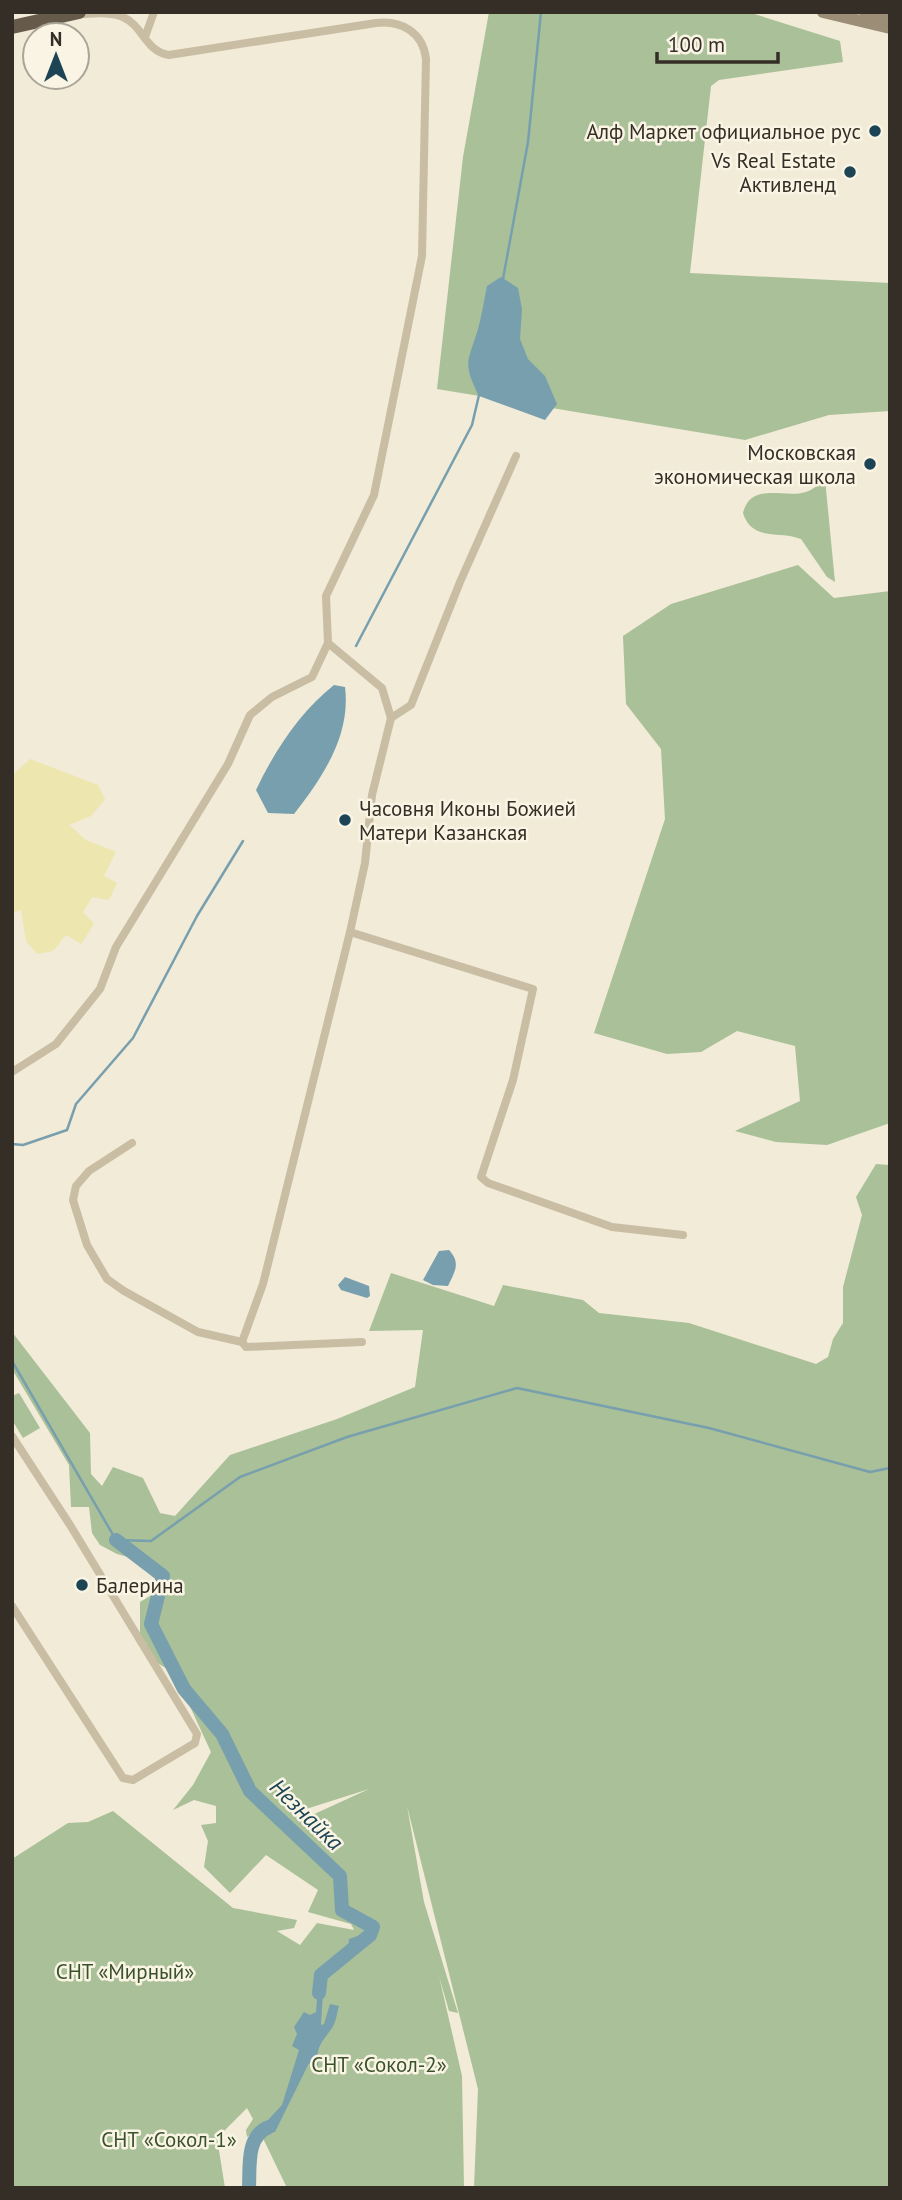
<svg xmlns="http://www.w3.org/2000/svg" width="902" height="2200" font-family="'PT Sans',sans-serif">
<style>
.green{fill:#a9c098;fill-rule:evenodd}
.sand{fill:#ede6ae}
.water{fill:#779fae}
.lines{fill:none;stroke-linecap:round;stroke-linejoin:round}
.stream{stroke:#779fae;stroke-width:2.5}
.river{stroke:#779fae;stroke-width:14}
.minor{stroke:#c9bda4;stroke-width:8}
.secondary{stroke:#9c8d76;stroke-width:12}
.trunk{stroke:#665a4a;stroke-width:14}
.poi-dot{fill:#1c4455;stroke:#f9f4e4;stroke-width:2.5}
.labels{text-anchor:middle;dominant-baseline:central;stroke-width:5;stroke-linejoin:round;paint-order:stroke}
.poi-label{font-size:21px;fill:#342e26;stroke:#f9f4e4;text-anchor:end}
.park-label{font-size:21px;fill:#3a522a;stroke:#f9f4e4}
.water-label{font-size:23px;font-style:italic;fill:#1c4455;stroke:#f9f4e4}
</style>
<rect width="100%" height="100%" fill="#f1ebd8"/>
<!-- green -->
<g class="green">
<path d="M489,12H748L840,41L843,62L719,80L711,86L690,273L890,283V411L829,415L745,440L437,389L463,157Z"/>
<path d="M825,479L835,582L827,577L801,539C779,530 752,542 743,513C751,481 784,499 806,492C813,490 819,484 825,479Z"/>
<path d="M798,565L834,598L890,591V1123L827,1145L776,1142L735,1131L800,1101L795,1046L737,1031L701,1052L667,1054L594,1033L665,819L661,749L626,704L623,636L671,604Z"/>
<path d="M876,1164L890,1165V2188H474L478,2089L407,1806L424,1902L458,2013L449,2011L439,1976L462,2076L464,2188H287L258,2128L247,2137L246,2130L253,2119L247,2108L217,2138L225,2188H12V1859L68,1823L88,1822L113,1811L233,1908L297,1920L294,1928L277,1931L300,1945L317,1923L354,1930L351,1924L308,1912L318,1890L266,1855L230,1893L204,1867L208,1841L201,1825L216,1823V1806L194,1800L173,1810L193,1785L211,1752L175,1674L153,1660L140,1636V1602L165,1587L135,1559L117,1554L100,1545L92,1533L89,1507H71L69,1465L12,1369V1332L90,1433L91,1474L102,1486L113,1467L143,1478L160,1513L175,1516L230,1455L337,1419L415,1387L423,1330L369,1331L391,1273L494,1306L503,1285L583,1300L599,1313L689,1323L816,1364L828,1357L833,1339L843,1323V1287L862,1215L856,1197ZM369,1789L310,1816L306,1809Z"/>
<path d="M19,1393L40,1428L23,1438L12,1420V1396Z"/>
</g>
<!-- sand -->
<path class="sand" d="M30,759L98,785L105,799L91,816L69,825L86,840L116,852L104,876L117,883L109,900L92,897L83,912L94,924L81,944L66,935L53,951L37,954L26,941L21,910L12,913V776Z"/>
<!-- water -->
<g class="water">
<path d="M501,277L518,288L522,309L520,339L528,359L545,376L557,404L545,420L479,396C462,362 468,362 478,329C482,315 484,300 487,286Z"/>
<path d="M334,685L345,687C351,735 323,777 294,814L268,813L256,790C275,750 300,712 334,685Z"/>
<path d="M449,1250C461,1263 455,1271 448,1286L433,1285L423,1280L439,1251Z"/>
<path d="M345,1277L369,1286L370,1296L367,1298L341,1290L338,1285Z"/>
<path d="M370,1932L376,1935L374,1941L352,1950L343,1958L340,1955L348,1948L349,1939Z"/>
<path d="M319,1975H324L321,2025L324,2024L330,2004L339,2006C337,2012 336,2023 332,2028C323,2041 315,2047 318,2065L313,2069L309,2063L275,2132L266,2131L257,2139L253,2136L282,2105L299,2050L292,2046L297,2034L294,2027L304,2012L310,2015L316,2012Z"/>
<path d="M247,2149L255,2150L254,2188H245L243,2161Z"/>
</g>
<g class="lines">
<!-- stream -->
<g class="stream">
<path d="M503,279L528,142L541,12"/>
<path d="M356,646L472,425L479,395"/>
<path d="M12,1144L23,1145L67,1130L76,1104L133,1038L197,916L243,841"/>
<path d="M12,1361L116,1540L151,1541L240,1477L347,1437L517,1388L709,1428L870,1472L890,1468"/>
</g>
<!-- river -->
<g class="river">
<path d="M116,1540L163,1576L151,1624L184,1689L222,1734L250,1791L340,1876L342,1910L373,1927L370,1935L321,1975L319,1993"/>
<path d="M249,2188C250,2166 246,2136 269,2127"/>
</g>
<!-- minor -->
<g class="minor">
<path d="M145,37L154,12"/>
<path d="M391,718L411,705L460,582L516,456"/>
<path d="M350,932L533,989L513,1080L481,1177L488,1183L612,1227L683,1235"/>
<path d="M12,1072L56,1044L100,989L116,947L228,764L250,715L272,697L312,677L328,643L326,596L374,495L422,256L426,59C423,32 401,20 376,23L169,55C146,52 143,26 123,17C109,11 92,14 77,14"/>
<path d="M132,1143L89,1171L76,1186L73,1200L87,1245L107,1279L124,1291L198,1332L242,1342L246,1347L362,1342"/>
<path d="M242,1342L263,1284L350,932L365,863L372,795L391,718L382,688L328,643"/>
<path d="M12,1436L70,1525L197,1734L195,1743L133,1780L123,1778L12,1606"/>
</g>
<!-- secondary -->
<g class="secondary">
<path d="M823,12L890,28"/>
<path d="M865,12L890,18"/>
</g>
<!-- trunk -->
<path class="trunk" d="M12,27L79,12"/>
</g>
<!-- markers -->
<g class="poi-dot">
<circle cx="875" cy="131" r="7"/>
<circle cx="850" cy="172" r="7"/>
<circle cx="870" cy="464" r="7"/>
<circle cx="345" cy="820" r="7"/>
<circle cx="82" cy="1585" r="7"/>
</g>
<g class="labels">
<!-- poi labels -->
<g class="poi-label">
<text x="861" y="131">Алф Маркет официальное рус</text>
<text x="836" y="160">Vs Real Estate<tspan x="836" dy="24">Активленд</tspan></text>
<text x="856" y="452">Московская<tspan x="856" dy="24">экономическая школа</tspan></text>
<text x="359" y="808" text-anchor="start">Часовня Иконы Божией<tspan x="359" dy="24">Матери Казанская</tspan></text>
<text x="96" y="1585" text-anchor="start">Балерина</text>
</g>
<!-- park labels -->
<g class="park-label">
<text x="125" y="1971">СНТ «Мирный»</text>
<text x="379" y="2064">СНТ «Сокол-2»</text>
<text x="169" y="2139">СНТ «Сокол-1»</text>
</g>
<!-- water labels -->
<g class="water-label">
<text transform="translate(307 1814) rotate(44)">Незнайка</text>
</g>
</g>
<!-- border -->
<rect width="902" height="2200" fill="none" stroke="#342e26" stroke-width="28"/>
<!-- north arrow -->
<g transform="translate(56 56)"><circle r="33" fill="#f9f4e4" stroke="#aaa598" stroke-width="2"/>
<path d="M0-5L12 26L0 18L-12 26Z" fill="#1c4455"/>
<text y="-10" font-size="19" font-weight="bold" text-anchor="middle" fill="#342e26">N</text>
</g>
<!-- scale -->
<path d="M657 52v10h121v-10" fill="none" stroke="#342e26" stroke-width="3.5"/>
<text x="668" y="52" font-size="21" fill="#342e26" stroke="#f9f4e4" stroke-width="5" paint-order="stroke">100 m</text>
</svg>
